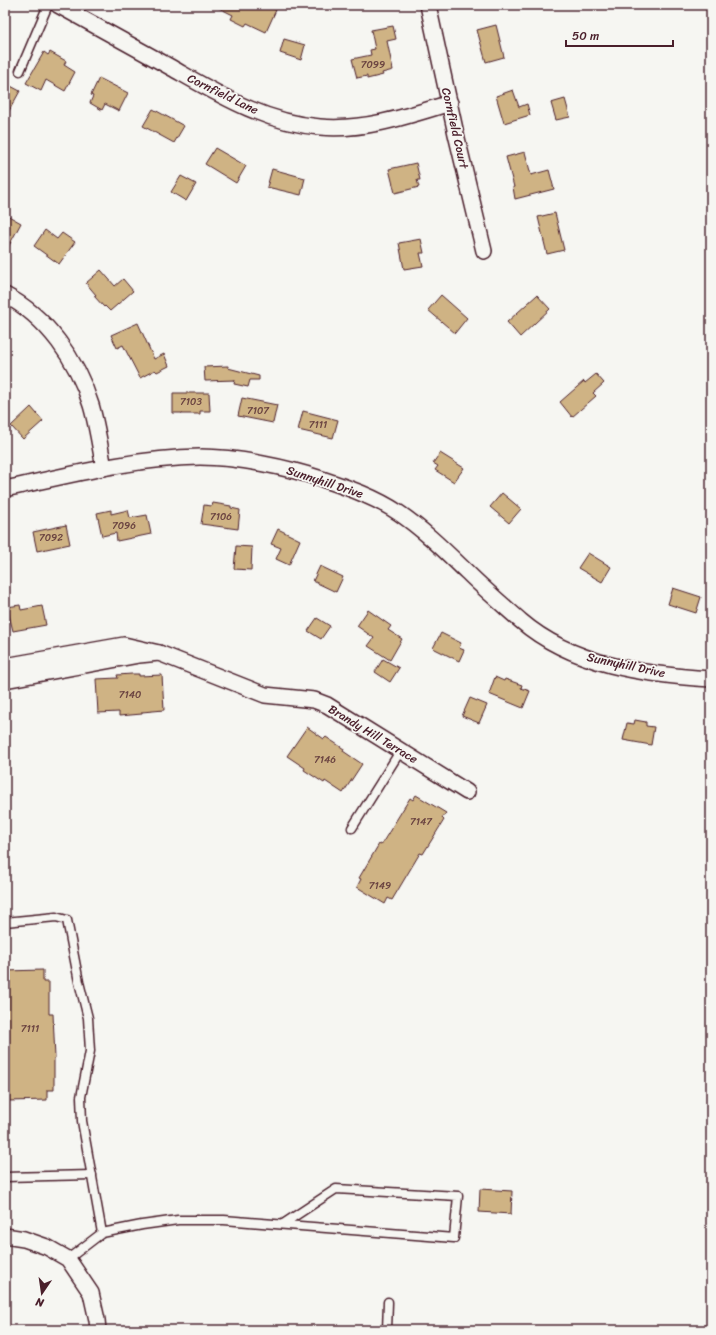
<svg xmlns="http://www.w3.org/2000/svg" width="716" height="1335" font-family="Sriracha,sans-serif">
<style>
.building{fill:#cfb384;stroke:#4a1f2b}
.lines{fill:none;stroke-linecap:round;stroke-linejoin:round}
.lane-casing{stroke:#4a1f2b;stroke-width:11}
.street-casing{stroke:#4a1f2b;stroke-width:18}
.lane{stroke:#f6f6f2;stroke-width:8}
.street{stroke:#f6f6f2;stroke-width:15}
.labels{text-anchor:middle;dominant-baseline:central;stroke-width:3.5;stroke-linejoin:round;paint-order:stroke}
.number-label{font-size:10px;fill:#6b4441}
.street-label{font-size:12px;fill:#4a1f2b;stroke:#f6f6f2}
</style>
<rect width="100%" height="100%" fill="#f6f6f2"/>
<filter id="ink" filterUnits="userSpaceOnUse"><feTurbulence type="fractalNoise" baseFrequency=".025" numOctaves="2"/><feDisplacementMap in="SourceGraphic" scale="8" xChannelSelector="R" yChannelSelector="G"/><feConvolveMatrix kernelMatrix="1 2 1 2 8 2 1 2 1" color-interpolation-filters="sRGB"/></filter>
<g filter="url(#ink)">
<!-- building -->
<g class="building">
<path d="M213,5H266L276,10L266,32L247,23L245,26L231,19L233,15Z"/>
<path d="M496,25L504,57L486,62L477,30Z"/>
<path d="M393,26L396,39L387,41L393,70L382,73L383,75L367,79V76L357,78L352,59L371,55L370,50L375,49L371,30Z"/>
<path d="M284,39L305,45L301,60L280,53Z"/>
<path d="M44,52L48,55L50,52L66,61L64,65L75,72L65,91L46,80L41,91L26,83Z"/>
<path d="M99,78L128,93L119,111L105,104L102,110L90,103L93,96L91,95Z"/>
<path d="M5,83L20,91L5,118Z"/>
<path d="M513,90L519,107L527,104L530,115L504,123L496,96Z"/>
<path d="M565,99L570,117L556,120L551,103Z"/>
<path d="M153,109L184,126L174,143L143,126Z"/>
<path d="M215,148L246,166L236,183L205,164Z"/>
<path d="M525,152L531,175L549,170L554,189L515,199L513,187H514L506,157Z"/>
<path d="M416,163L420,180H417L419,187L395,193L389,169Z"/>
<path d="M272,169L305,178L301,195L267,187Z"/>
<path d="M181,176L196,184L186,201L171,192Z"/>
<path d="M555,213L564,250L547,254L538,217Z"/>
<path d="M5,214L21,223L5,253Z"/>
<path d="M45,230L57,239L62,233L75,242L59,264L34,246Z"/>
<path d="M421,239L424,253H420L423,266L404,269L399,243Z"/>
<path d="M101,270L115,286L123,279L133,291L110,311L105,306L104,307L94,296L96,295L86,283Z"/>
<path d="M441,295L467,318L455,333L428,310Z"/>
<path d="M537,295L550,309L520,337L507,322Z"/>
<path d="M138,323L154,359L164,354L169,366L157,372L155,370L140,378L123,345L117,348L111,335Z"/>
<path d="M228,366V368L259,376V380H250L248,387L234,384L235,380L205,381L204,367Z"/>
<path d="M596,374L604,383L593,393L596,396L572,417L560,402L584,381L585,383Z"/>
<path d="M173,393H209L210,411H200V414H182V413H173Z"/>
<path d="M242,398L277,405L273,423L238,416Z"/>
<path d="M31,407L43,421L23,439L11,426Z"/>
<path d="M303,411L338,420L333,438L298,430Z"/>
<path d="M440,453L464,468L454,482L435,470L438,466L433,463Z"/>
<path d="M502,493L521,509L509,523L490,507Z"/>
<path d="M213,503L231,506V508L240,510L238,529L201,524L204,505L212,506Z"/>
<path d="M111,510V514L128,510L130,518L147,515L151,534L117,541L116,533L102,536L97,513Z"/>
<path d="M66,525L70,544L37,551L33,532Z"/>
<path d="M278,529L300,540L289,565L276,559L281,548L271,544Z"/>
<path d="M236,546L252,547L251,570L234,569Z"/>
<path d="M588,553L611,567L602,582L578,568Z"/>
<path d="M320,566L343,577L336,592L313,581Z"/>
<path d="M673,588L701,597L696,613L668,604Z"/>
<path d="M20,605L21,610L42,606L46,625L13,631L7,607Z"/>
<path d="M368,610L391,626L388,630L402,639L390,660L368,646L374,638L357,626Z"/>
<path d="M317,618L330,626L321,639L308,631Z"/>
<path d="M441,633L461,643L459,648L464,650L459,661L433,648Z"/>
<path d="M383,659L399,668L390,682L375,672Z"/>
<path d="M132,674H139V676L162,675L164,710L142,712V714L119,716V712L98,713L96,679L118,678L117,675Z"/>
<path d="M495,677L504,681L505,679L522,685L521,688L530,691L523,708L489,694Z"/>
<path d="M470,698L487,705L479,723L462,716Z"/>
<path d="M635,720L646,722V726L654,727L651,745L623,740L627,723L634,724Z"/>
<path d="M307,727L324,739L326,737L344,749L343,751L362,764L343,793L325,781L324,783L304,770L305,768L287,756Z"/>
<path d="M416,795L446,813L442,818L444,820L423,854L420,853L392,900L388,898L385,904L357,887L361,879L359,878L379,844L381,845L410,798L413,800Z"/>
<path d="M43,970V982H49V1014H53L55,1058H54V1090H47V1100L9,1101V1095H5V971Z"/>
<path d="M480,1189L512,1191L511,1214L479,1212Z"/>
</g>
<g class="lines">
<defs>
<g id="lane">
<path d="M20,71L48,5"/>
<path d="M352,828L401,750"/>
<path d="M5,922L56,917L67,920L79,982L88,1018L90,1051L81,1097L82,1121L102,1233"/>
<path d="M5,1177L92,1175"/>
<path d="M68,1259L102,1233L142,1225L178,1220H224L454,1238L458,1196L336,1189L283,1224"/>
<path d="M387,1330L388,1302"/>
</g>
<g id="street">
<path d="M58,5C96,26 134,47 172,68C218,94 265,123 320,127C364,131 408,116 450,103"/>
<path d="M428,5L456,134L484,251"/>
<path d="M5,295C47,317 77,360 91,405C97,425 100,447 104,468"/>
<path d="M5,489C69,475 134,458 200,457C237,457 286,467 322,479C349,488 375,497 399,513C424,530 445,551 467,572C484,589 503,605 521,621C572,665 646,675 711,679"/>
<path d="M159,653L265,695L314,700L327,705L467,792"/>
<path d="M5,666L124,645L159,653L139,655L5,680"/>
<path d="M5,1236L24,1239L47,1247L68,1259L91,1293L97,1320L98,1330"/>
</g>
</defs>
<!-- lane casing -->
<use href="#lane" class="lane-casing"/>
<!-- street casing -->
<use href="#street" class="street-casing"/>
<!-- lane -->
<use href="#lane" class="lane"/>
<!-- street -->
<use href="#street" class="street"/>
</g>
</g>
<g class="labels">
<!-- number labels -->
<g class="number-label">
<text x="373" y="65">7099</text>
<text x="191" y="402">7103</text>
<text x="258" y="411">7107</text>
<text x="318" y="425">7111</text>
<text x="221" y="517">7106</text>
<text x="124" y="526">7096</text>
<text x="51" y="538">7092</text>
<text x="130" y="695">7140</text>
<text x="325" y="760">7146</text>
<text x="421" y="822">7147</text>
<text x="380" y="886">7149</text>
<text x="30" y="1029">7111</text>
</g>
<!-- street labels -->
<g class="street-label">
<text transform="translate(223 94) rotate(26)">Cornfield Lane</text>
<text transform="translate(455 128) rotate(77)">Cornfield Court</text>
<text transform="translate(325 482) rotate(18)">Sunnyhill Drive</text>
<text transform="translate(626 665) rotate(12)">Sunnyhill Drive</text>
<text transform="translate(373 734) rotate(31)">Brandy Hill Terrace</text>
</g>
</g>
<!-- margin -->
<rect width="716" height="1335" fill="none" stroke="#f6f6f2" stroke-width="20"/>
<rect x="10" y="10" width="696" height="1315" fill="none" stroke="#4a1f2b" stroke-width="1.5" filter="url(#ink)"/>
<!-- north arrow -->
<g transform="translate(42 1293) rotate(193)" stroke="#f6f6f2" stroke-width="3" paint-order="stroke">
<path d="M0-3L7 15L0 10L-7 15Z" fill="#4a1f2b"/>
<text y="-6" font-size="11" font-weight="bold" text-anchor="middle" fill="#4a1f2b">N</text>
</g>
<!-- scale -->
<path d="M566 40v6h107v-6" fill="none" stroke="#4a1f2b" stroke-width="2"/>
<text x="572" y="40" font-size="12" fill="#4a1f2b" stroke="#f6f6f2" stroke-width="3" paint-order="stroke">50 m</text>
</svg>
